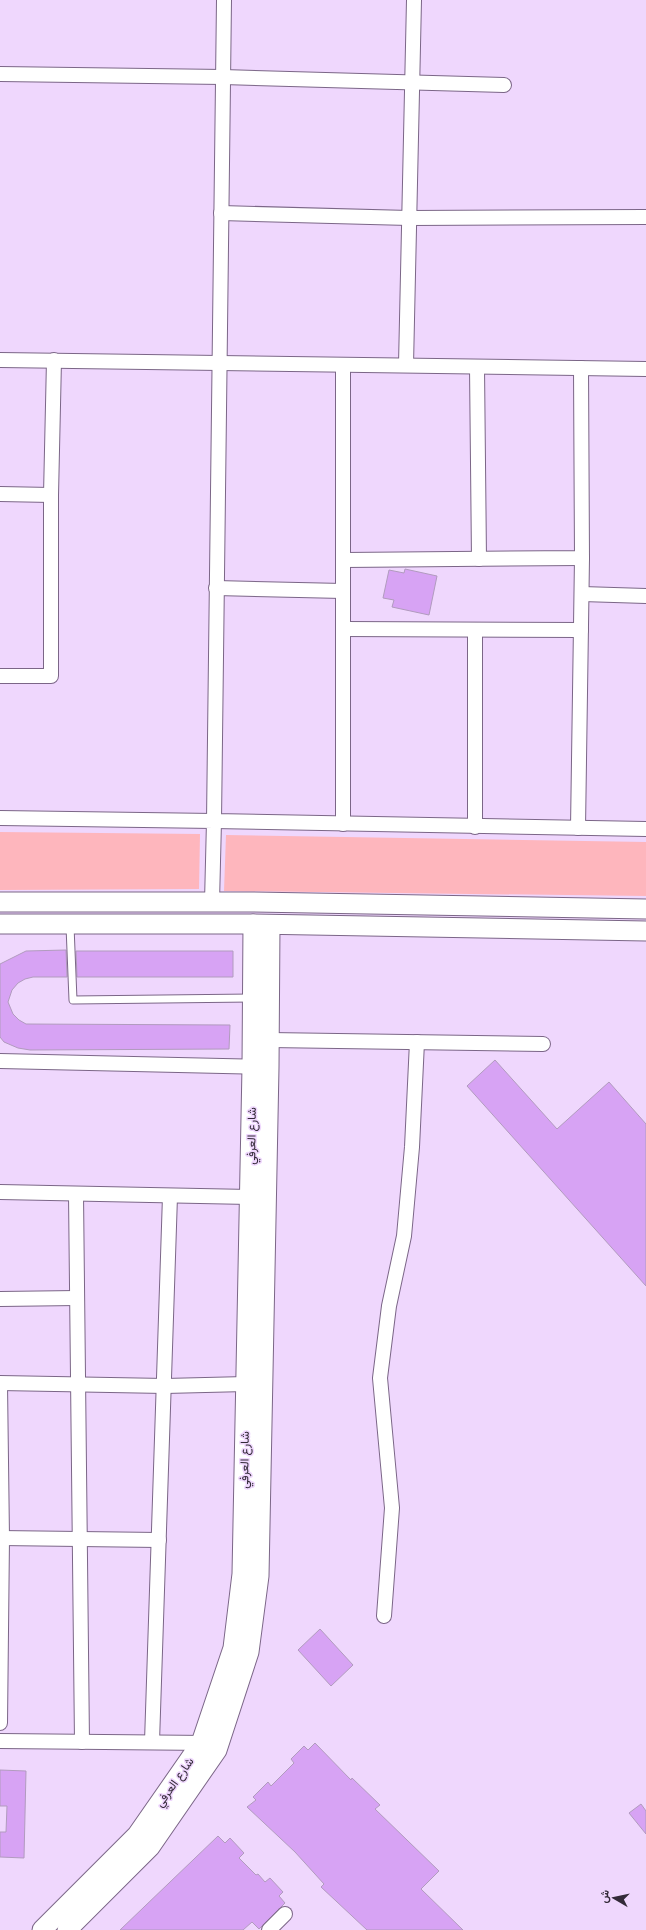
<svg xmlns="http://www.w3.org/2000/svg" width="646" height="1930" font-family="Montserrat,Vazirmatn,sans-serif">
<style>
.green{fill:#feb6bd}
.building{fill:#d7a3f4;stroke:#b19bbe}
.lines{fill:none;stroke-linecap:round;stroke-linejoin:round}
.lane-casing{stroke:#7b6687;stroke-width:9}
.street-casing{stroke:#7b6687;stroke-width:16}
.secondary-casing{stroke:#7b6687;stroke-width:21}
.lane{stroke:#fff;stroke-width:7}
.street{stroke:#fff;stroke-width:14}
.secondary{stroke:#fff;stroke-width:19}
.labels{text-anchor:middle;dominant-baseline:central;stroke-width:3;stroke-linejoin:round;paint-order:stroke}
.street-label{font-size:12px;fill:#332a38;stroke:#efd7fd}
</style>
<rect width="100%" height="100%" fill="#efd7fd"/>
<!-- green -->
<g class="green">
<path d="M0,832L200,834L199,889L0,890Z"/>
<path d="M226,835L646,842V896L224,891Z"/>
</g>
<!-- building -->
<g class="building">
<path d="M405,569L437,576L429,615L392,607L394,600L383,598L389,570L404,573Z"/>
<path d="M66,950L67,977H33L25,979L18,983L12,990L8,1002L13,1014L19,1020L26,1024L230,1025L229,1049L30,1050L18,1048L4,1042L0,1037V964L26,951Z"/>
<path d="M76,951H233V977H77Z"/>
<path d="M495,1060L557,1129L609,1082L646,1124V1286L467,1086Z"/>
<path d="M320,1629L353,1665L331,1686L298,1650Z"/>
<path d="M315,1743L351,1780L352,1778L380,1805L375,1809L439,1871L421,1889L463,1930H367L321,1887L324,1884L295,1852L247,1807L256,1800L253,1797L268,1782L271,1786L294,1763L291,1759L304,1746L308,1750Z"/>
<path d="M0,1770L26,1771L24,1858L0,1857V1832H6L7,1806H0Z"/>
<path d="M641,1804L646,1811V1834L629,1813Z"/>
<path d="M218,1836L225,1843L230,1838L244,1853L239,1858L256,1875L258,1874L265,1882L270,1878L283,1892L279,1896L285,1903L259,1929L252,1922L243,1930H120Z"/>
</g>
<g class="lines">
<defs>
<path id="lane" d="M70,926L73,1000L252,998"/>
<g id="street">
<path d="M224,0L214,821L646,829"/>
<path d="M0,74L223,77L504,85"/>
<path d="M221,213L409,218L646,217"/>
<path d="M0,360L646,369"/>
<path d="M343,365V824"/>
<path d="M406,365L414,0"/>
<path d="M477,367L479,559"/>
<path d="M0,494L51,495"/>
<path d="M344,560L582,558L581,368"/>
<path d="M216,588L343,591"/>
<path d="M582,594L646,596"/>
<path d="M344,629L581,630"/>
<path d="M0,676H51V495L54,360"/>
<path d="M0,818L214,821L212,902"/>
<path d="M475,827V630"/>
<path d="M578,828L582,558"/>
<path d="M269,1040L543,1044"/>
<path d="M0,1061L262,1067"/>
<path d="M0,1192L250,1197"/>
<path d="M76,1194L82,1742"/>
<path d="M0,1299L77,1298"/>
<path d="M0,1383L165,1386L246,1384"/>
<path d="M0,1384L2,1538L0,1723"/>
<path d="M0,1538L159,1540"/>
<path d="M384,1616L392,1508L380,1378L389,1306L404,1236L412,1147L417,1042"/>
<path d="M0,1741L208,1743"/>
<path d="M152,1742L170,1196"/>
<path d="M269,1930L285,1914"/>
</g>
<g id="secondary">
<path d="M0,902H252L646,909"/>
<path d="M0,924H253L646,931"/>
<path d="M42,1930L137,1835L201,1743L233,1648L242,1574L252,1067L253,924"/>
<path d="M67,1930L150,1847L217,1750L249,1652L259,1576L269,1067L270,925"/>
</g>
</defs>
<!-- lane casing -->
<use href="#lane" class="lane-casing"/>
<!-- street casing -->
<use href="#street" class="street-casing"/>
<!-- secondary casing -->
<use href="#secondary" class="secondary-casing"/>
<!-- lane -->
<use href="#lane" class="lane"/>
<!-- street -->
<use href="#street" class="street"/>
<!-- secondary -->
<use href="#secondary" class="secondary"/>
</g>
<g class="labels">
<!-- street labels -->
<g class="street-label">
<text transform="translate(251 1136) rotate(-89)">شارع العرفي</text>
<text transform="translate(244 1460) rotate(-89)">شارع العرفي</text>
<text transform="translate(174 1782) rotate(-55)">شارع العرفي</text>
</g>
</g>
<!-- north arrow -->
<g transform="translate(614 1898) rotate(279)" stroke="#efd7fd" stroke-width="3" paint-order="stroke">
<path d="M0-3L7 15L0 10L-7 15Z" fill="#332a38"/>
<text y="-6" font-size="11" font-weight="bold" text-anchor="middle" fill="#332a38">ش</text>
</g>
</svg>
